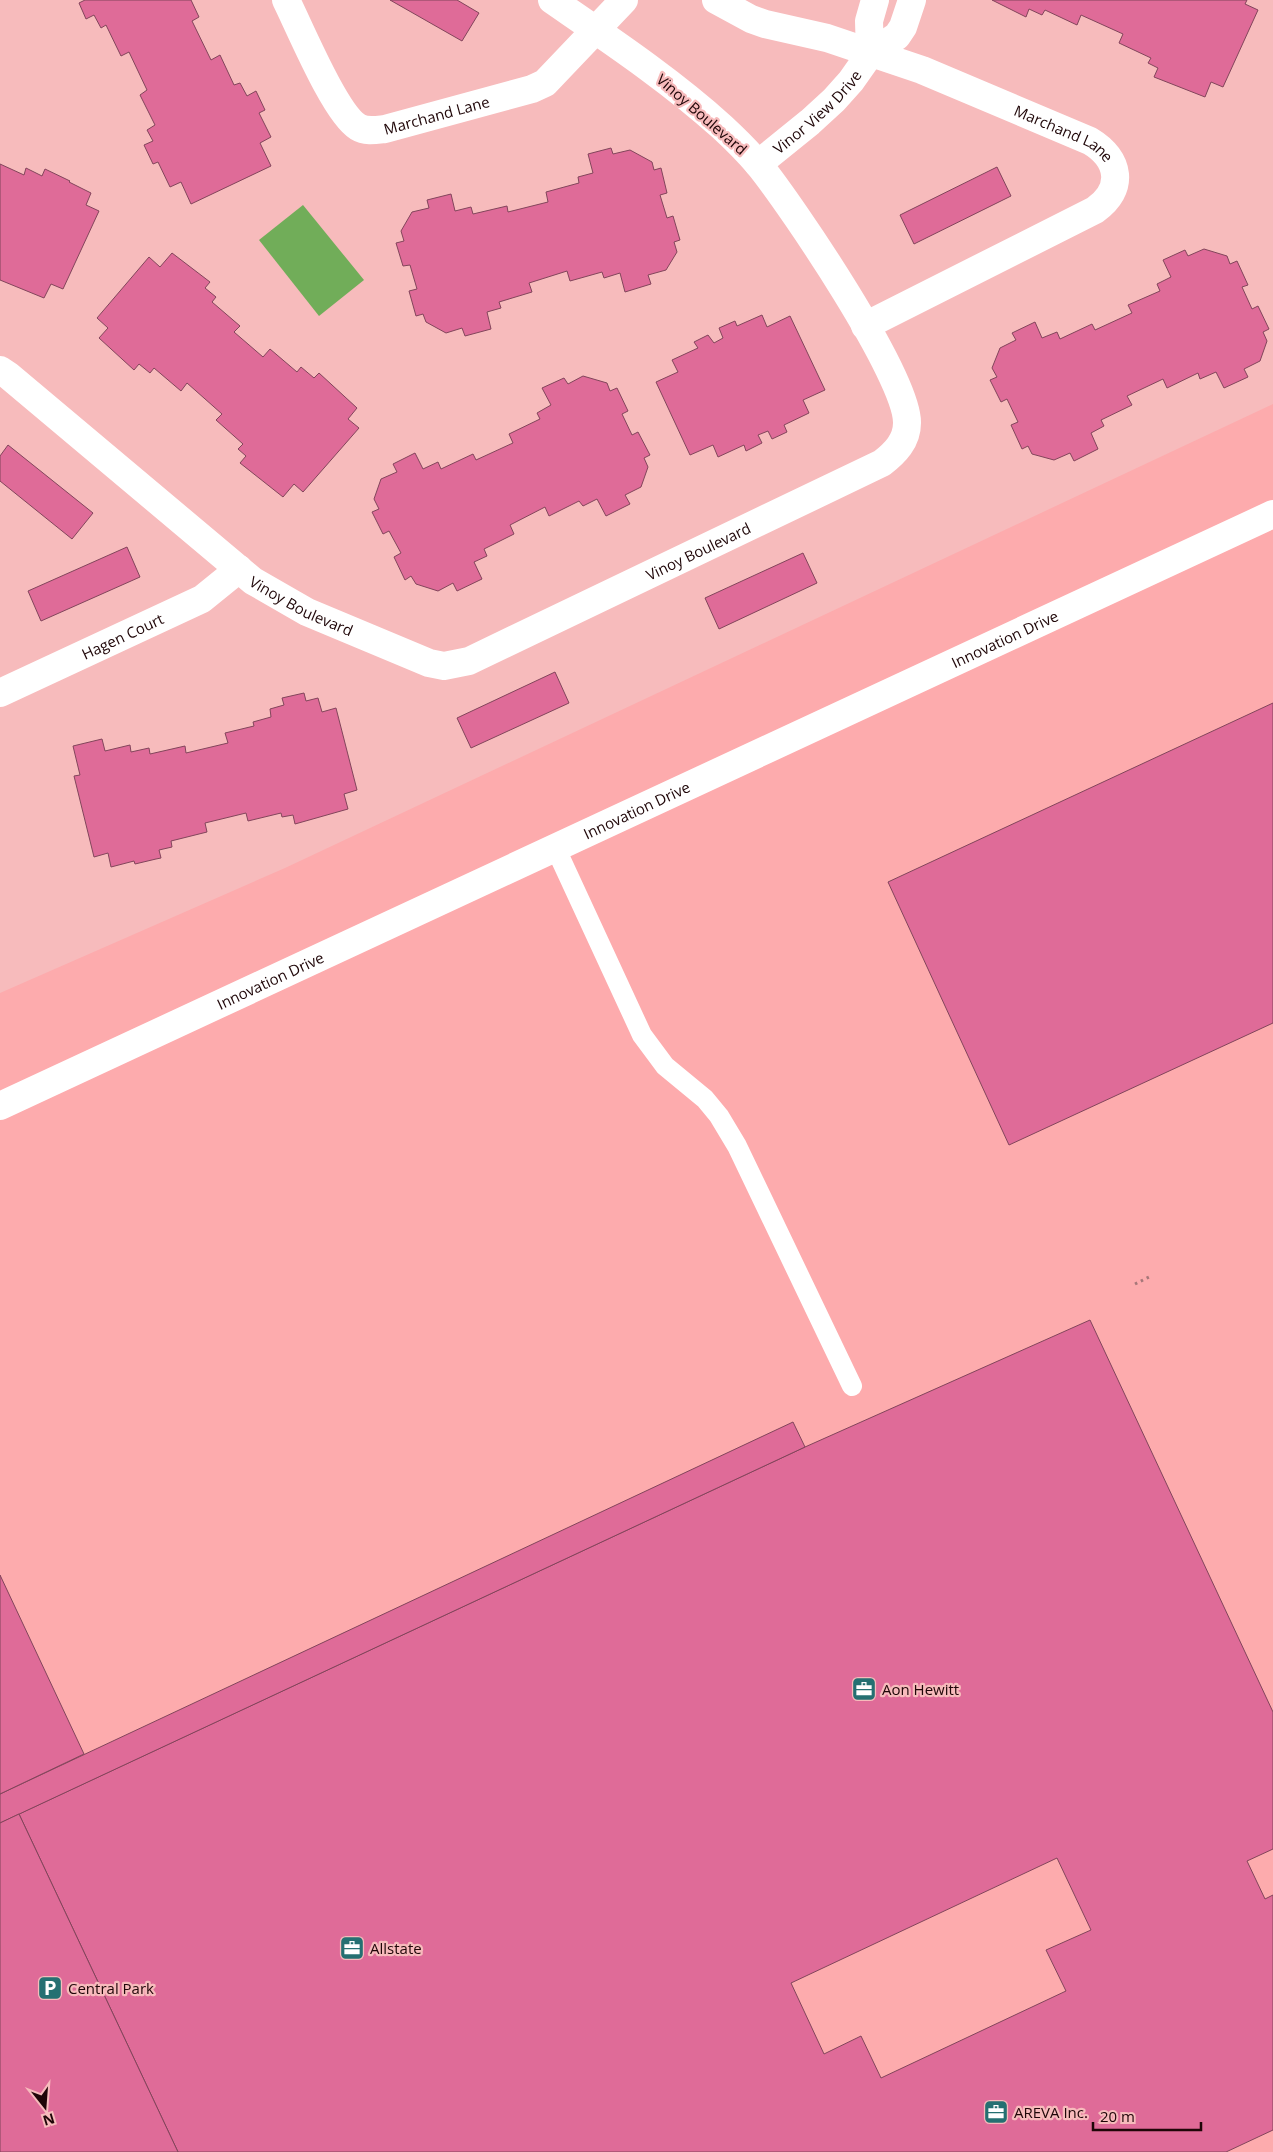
<svg xmlns="http://www.w3.org/2000/svg" width="1273" height="2152" font-family="'Open Sans',sans-serif">
<style>
.built{fill:#fdabad}
.green{fill:#71ad59}
.building{fill:#df6b98;stroke:#82455b;fill-rule:evenodd}
.lines{fill:none;stroke-linecap:round;stroke-linejoin:round}
.path{stroke:#a67779;stroke-width:3;stroke-dasharray:2.5 4;stroke-linecap:butt}
.service{stroke:#fff;stroke-width:20}
.minor{stroke:#fff;stroke-width:28}
.labels{text-anchor:middle;dominant-baseline:central;stroke-width:4.5;stroke-linejoin:round;paint-order:stroke}
.street-label{font-size:15px;fill:#1f0608;stroke:#f7bbbc}
.poi-label{font-size:15px;fill:#1f0608;stroke:#f7bbbc;text-anchor:start}
</style>
<rect width="100%" height="100%" fill="#f7bbbc"/>
<!-- built -->
<path class="built" d="M1273,404V2152H0V993L285,868Z"/>
<!-- green -->
<path class="green" d="M303,205L364,280L319,316L259,240Z"/>
<!-- building -->
<g class="building">
<path d="M85,0H191L199,17L192,21L211,60L220,55L234,85L240,83L247,96L256,91L265,110L259,113L271,137L260,143L271,166L191,204L181,182L170,187L158,162L153,164L144,145L153,141L147,130L155,125L140,95L147,90L129,52L121,56L106,25L101,28L94,15L86,19L79,3Z"/>
<path d="M390,0H457L479,13L462,41Z"/>
<path d="M992,0H1247L1245,4L1258,10L1223,87L1211,82L1205,97L1154,77L1158,68L1148,63L1151,58L1119,43L1123,34L1081,15L1077,25L1045,10L1042,15L1029,9L1026,17Z"/>
<path d="M611,148L613,154L630,150L652,162L654,170L661,168L667,193L660,195L667,218L673,216L680,240L674,242L677,252L666,270L648,275L651,284L625,292L620,273L604,278L602,272L570,281L567,271L529,283L532,292L499,302L501,308L487,312L491,329L465,336L462,328L446,333L426,322L423,314L416,316L409,291L417,289L410,265L403,266L396,243L404,241L401,231L412,212L429,208L427,200L451,194L455,211L471,207L473,214L507,206L508,212L548,202L546,192L579,183L578,177L593,173L588,154Z"/>
<path d="M0,164L24,175L26,168L42,176L45,169L70,181L69,182L91,193L86,205L99,211L63,289L51,284L44,298L0,280Z"/>
<path d="M997,167L1011,196L914,244L900,215Z"/>
<path d="M1204,249L1227,256L1230,264L1237,261L1248,285L1242,287L1252,309L1258,306L1269,329L1263,332L1267,341L1260,361L1244,369L1248,377L1224,388L1216,372L1200,379L1198,373L1167,388L1163,379L1127,396L1132,405L1101,420L1104,426L1091,433L1098,449L1074,461L1070,453L1054,460L1032,454L1028,446L1022,449L1011,425L1018,422L1007,399L1001,402L990,380L997,377L992,368L1000,348L1016,340L1012,333L1035,322L1042,338L1057,332L1060,339L1092,324L1095,330L1132,313L1128,305L1160,291L1157,284L1171,277L1163,260L1185,250L1188,256Z"/>
<path d="M172,253L210,282L205,288L216,297L212,302L240,326L234,332L263,357L270,349L297,372L301,367L314,378L319,373L357,408L348,419L359,428L303,492L294,484L283,497L240,463L246,456L238,449L243,444L216,420L222,414L187,383L181,391L154,368L150,373L139,364L134,370L99,338L108,328L97,318L149,257L160,267Z"/>
<path d="M762,315L767,327L790,316L825,390L803,400L809,413L784,425L787,432L772,439L768,431L758,435L762,443L746,451L744,445L718,457L713,445L690,455L656,382L678,372L672,360L698,348L694,342L708,335L714,343L723,338L719,328L735,321L737,326Z"/>
<path d="M583,376L607,383L610,391L617,388L628,411L622,414L632,435L638,432L650,455L644,458L648,467L641,487L625,495L630,504L606,516L597,499L583,506L579,501L549,516L545,507L510,525L514,534L484,549L487,556L474,562L482,579L457,591L453,583L438,591L416,584L411,576L405,580L394,557L401,553L389,531L383,534L372,512L379,509L374,499L381,479L397,472L393,464L415,453L423,469L438,462L441,469L473,454L476,460L513,443L509,434L540,419L537,413L551,405L542,388L564,378L568,384Z"/>
<path d="M8,445L93,513L72,539L0,481V456Z"/>
<path d="M127,547L140,577L41,621L28,591Z"/>
<path d="M803,553L817,583L719,629L705,598Z"/>
<path d="M555,672L569,703L471,748L457,718Z"/>
<path d="M304,693L306,701L318,698L322,712L336,708L357,790L344,794L348,809L295,824L293,815L282,817L281,813L248,821L246,813L205,823L207,832L171,841L172,847L159,850L161,858L156,859L135,864L134,861L111,867L108,853L94,857L74,776L80,775L73,746L102,739L105,751L130,745L131,752L149,748L150,754L185,746L186,753L228,743L225,733L254,726L253,722L271,717L270,709L284,705L282,698Z"/>
<path d="M1273,703V1023L1009,1145L888,882Z"/>
<path d="M1090,1320L1273,1712V1849L1247,1861L1265,1899L1273,1895V2130L1226,2152H178L19,1814L805,1447ZM1057,1858L1091,1930L1046,1950L1066,1991L881,2078L861,2036L824,2054L791,1983Z"/>
<path d="M793,1422L805,1447L0,1823V1794Z"/>
<path d="M0,1575L84,1754L0,1794Z"/>
<path d="M19,1814L178,2152H0V1823Z"/>
</g>
<g class="lines">
<!-- path -->
<path class="path" d="M1135,1284L1151,1276"/>
<!-- service -->
<path class="service" d="M556,849L642,1035L665,1066L705,1099L719,1116L737,1146L852,1386"/>
<!-- minor -->
<g class="minor">
<path id="s1" d="M286,0C300,28 335,113 358,127C366,132 376,130 385,129L532,89L545,83L624,0"/>
<path id="s2" d="M716,0L751,19L765,24L827,38L922,70L1090,141C1120,159 1125,189 1095,210L865,326"/>
<path d="M870,54L869,21L875,0"/>
<path id="s3" d="M758,164L810,122L834,100L851,81L870,54L897,36L903,27L912,0"/>
<path id="s4" d="M0,370L9,376L253,581L307,612L429,663L444,666L469,661L882,463C895,453 907,441 907,423C908,377 792,206 759,165C748,152 735,139 722,127C670,80 610,40 552,0"/>
<path id="s5" d="M0,693L202,599L239,569"/>
<path id="s6" d="M0,1106L1273,514"/>
</g>
</g>
<!-- icons -->
<defs>
<symbol id="office-square" viewBox="-11 -11 22 22"><rect x="-9" y="-9" width="18" height="18" rx="4" fill="#257072" stroke="#f7bbbc"/><path d="M-6-3h4V-5.5h4V-3h4V5H-6ZM-1-4.5V-3h2v-1.5ZM-6 0V1H6V0Z" fill="#fff"/></symbol>
<symbol id="parking-square" viewBox="-11 -11 22 22"><rect x="-9" y="-9" width="18" height="18" rx="4" fill="#257072" stroke="#f7bbbc"/><path d="M-3.5-5.5H1a3.5 3.5 0 0 1 0 7H-1V5.5H-3.5ZM-1-3.4V-.6H.8a1.4 1.4 0 0 0 0-2.8Z" fill="#fff"/></symbol>
</defs>
<g fill-rule="evenodd">
<use href="#office-square" x="850" y="1675" width="28" height="28"/>
<use href="#office-square" x="338" y="1934" width="28" height="28"/>
<use href="#parking-square" x="36" y="1974" width="28" height="28"/>
<use href="#office-square" x="982" y="2098" width="28" height="28"/>
</g>
<g class="labels">
<!-- street labels -->
<g class="street-label">
<text stroke="none"><textPath href="#s3" startOffset="79">Vinor View Drive</textPath></text>
<text stroke="none"><textPath href="#s1" startOffset="228">Marchand Lane</textPath></text>
<text transform="translate(702 114) rotate(41)">Vinoy Boulevard</text>
<text stroke="none"><textPath href="#s2" startOffset="374">Marchand Lane</textPath></text>
<text stroke="none"><textPath href="#s4" startOffset="819">Vinoy Boulevard</textPath></text>
<text stroke="none"><textPath href="#s4" startOffset="384">Vinoy Boulevard</textPath></text>
<text stroke="none"><textPath href="#s5" startOffset="135">Hagen Court</textPath></text>
<text stroke="none"><textPath href="#s6" startOffset="1108">Innovation Drive</textPath></text>
<text stroke="none"><textPath href="#s6" startOffset="702">Innovation Drive</textPath></text>
<text stroke="none"><textPath href="#s6" startOffset="298">Innovation Drive</textPath></text>
</g>
<!-- poi labels -->
<g class="poi-label">
<text x="882" y="1689">Aon Hewitt</text>
<text x="370" y="1948">Allstate</text>
<text x="68" y="1988">Central Park</text>
<text x="1014" y="2112">AREVA Inc.</text>
</g>
</g>
<!-- north arrow -->
<g transform="translate(45 2107) rotate(163)" stroke="#f7bbbc" stroke-width="4" paint-order="stroke">
<path d="M0-4L9 19L0 12L-9 19Z" fill="#1f0608"/>
<text y="-8" font-size="14" font-weight="bold" text-anchor="middle" fill="#1f0608">N</text>
</g>
<!-- scale -->
<path d="M1093 2122v8h108v-8" fill="none" stroke="#1f0608" stroke-width="2.5"/>
<text x="1100" y="2122" font-size="15" fill="#1f0608" stroke="#f7bbbc" stroke-width="4" paint-order="stroke">20 m</text>
</svg>
